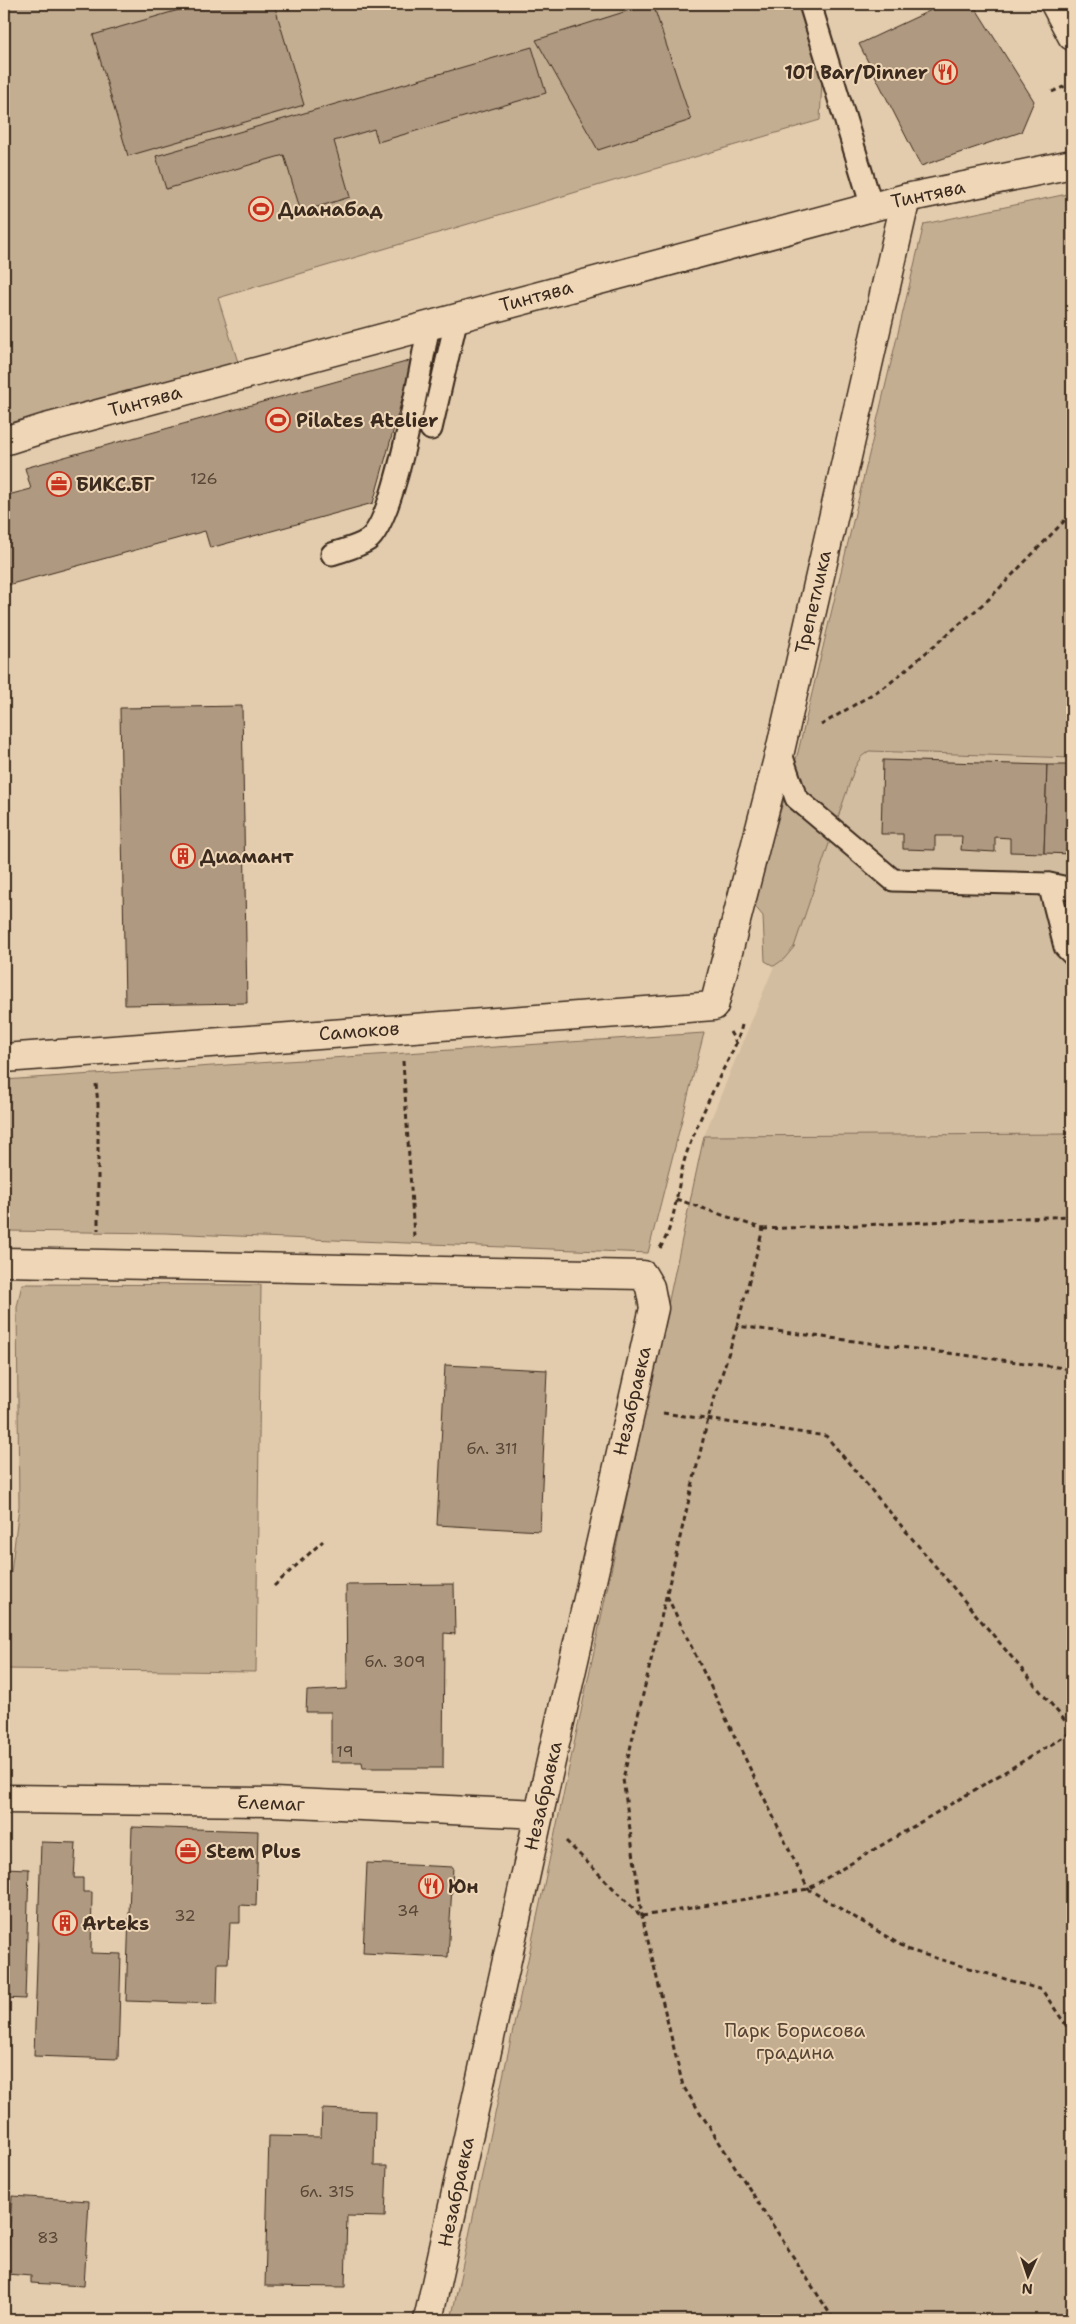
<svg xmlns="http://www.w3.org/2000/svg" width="1076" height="2324" font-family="'Shantell Sans',sans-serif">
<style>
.built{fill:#d3bda0}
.green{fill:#c4ae92;stroke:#806c58}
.building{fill:#af9980;stroke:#3b2a1e}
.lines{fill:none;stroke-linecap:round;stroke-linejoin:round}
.lane-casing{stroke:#3b2a1e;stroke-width:25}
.street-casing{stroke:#3b2a1e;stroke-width:31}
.secondary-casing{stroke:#3b2a1e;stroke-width:31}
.path{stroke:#3b2a1e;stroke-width:3;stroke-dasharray:5 4;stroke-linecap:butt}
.lane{stroke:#eed6b6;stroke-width:21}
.street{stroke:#eed6b6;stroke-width:28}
.secondary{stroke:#eed6b6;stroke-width:28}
.labels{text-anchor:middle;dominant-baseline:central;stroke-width:4;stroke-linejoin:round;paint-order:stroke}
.number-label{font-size:16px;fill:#584636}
.poi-label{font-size:19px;font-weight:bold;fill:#3b2a1e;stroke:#eed6b6;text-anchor:start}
.street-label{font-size:19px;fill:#3b2a1e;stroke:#eed6b6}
.park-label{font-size:19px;fill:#564435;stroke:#eed6b6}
</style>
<rect width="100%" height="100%" fill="#e3ccad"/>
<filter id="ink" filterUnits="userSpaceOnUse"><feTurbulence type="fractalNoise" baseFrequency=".02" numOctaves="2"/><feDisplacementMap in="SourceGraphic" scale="10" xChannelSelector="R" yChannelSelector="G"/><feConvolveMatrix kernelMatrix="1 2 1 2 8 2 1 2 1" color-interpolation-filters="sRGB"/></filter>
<g filter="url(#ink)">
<!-- built -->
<path class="built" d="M869,751L1072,758V1134L704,1136L774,966L784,959L855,767L861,757Z"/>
<!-- green -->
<g class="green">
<path d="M4,4H826L820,120L218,298L242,375L4,441Z"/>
<path d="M1072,193V758L869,751L861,757L855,767L794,947L784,959L774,966L765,961L763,916L753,904L798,752L924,224Z"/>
<path d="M704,1033L648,1253L165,1233L4,1231V1080Z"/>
<path d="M1072,1134V2320H451L704,1136Z"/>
<path d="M22,1284L261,1285L256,1672L4,1669V1573H11L19,1506L17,1307Z"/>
</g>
<!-- building -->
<g class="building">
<path d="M199,4H274L304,105L128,156L93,35Z"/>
<path d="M649,4H653L691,120L598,150L536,40Z"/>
<path d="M944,4H973L1034,101L1021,132L921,166L859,44Z"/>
<path d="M532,47L546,93L378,142L374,129L334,141L350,197L301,212L284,155L166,189L156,156Z"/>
<path d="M413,360L373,503L210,548L205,531L4,586V496L31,489L25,468Z"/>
<path d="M242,706L247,1003L125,1005L120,708Z"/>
<path d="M883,760L1047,765L1044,853L1010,852V838L995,837V852L961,850L962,836H935V850L903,849V834H881Z"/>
<path d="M1047,765H1072V854L1044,853Z"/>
<path d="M445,1365L547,1370L540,1531L437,1525Z"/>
<path d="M454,1584L455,1634L444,1633L443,1768H363L362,1762H331V1712H306L307,1691L347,1689L346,1585Z"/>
<path d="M132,1827L258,1831L256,1906L240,1905V1923H230L228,1963H218L217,2004L126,2001Z"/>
<path d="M41,1842L76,1843L74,1878H83V1892H92L91,1953L121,1954L118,2059L34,2056Z"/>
<path d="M367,1863L453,1867L448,1957L363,1953Z"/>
<path d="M4,1868L29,1869L25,1999L4,1998Z"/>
<path d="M322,2109L375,2111L374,2166H387L385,2217L347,2216L345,2287L265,2286L269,2136L321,2137Z"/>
<path d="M12,2196L89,2201L84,2286L31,2283V2276L7,2274Z"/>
</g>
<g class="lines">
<defs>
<g id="lane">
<path d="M810,4L872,207"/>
<path d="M431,429L457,317"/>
<path d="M332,554C343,550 358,547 368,540C396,520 421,364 429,325"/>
<path d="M780,751L796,798L893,880L1049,884L1072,889"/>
<path d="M1049,884L1065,947L1072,954"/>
</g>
<g id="street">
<path d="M4,441L42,429L906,198L1072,164"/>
<path d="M4,1058L714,1006L780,751L906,198"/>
<path d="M4,1262L643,1275L650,1287L654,1308L539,1814L428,2320"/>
<path d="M4,1799L273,1802L539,1814"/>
</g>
<path id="secondary" d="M1055,4L1072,36"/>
</defs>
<!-- lane casing -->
<use href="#lane" class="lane-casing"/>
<!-- street casing -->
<use href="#street" class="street-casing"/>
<!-- secondary casing -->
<use href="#secondary" class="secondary-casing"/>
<!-- path -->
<g class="path">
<path d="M1052,92L1072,83"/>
<path d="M821,725L889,684L989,599L1072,513"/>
<path d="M730,1032L737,1044"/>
<path d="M403,1061L414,1237"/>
<path d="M96,1084L98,1104V1230"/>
<path d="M676,1199L763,1229L737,1326L1072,1369"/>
<path d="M763,1229L1072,1216"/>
<path d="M660,1248C678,1220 676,1183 687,1152C696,1127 708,1102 719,1078C728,1059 737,1046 742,1025"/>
<path d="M737,1326L708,1419L623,1779L642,1916L683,2086L834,2320"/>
<path d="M663,1413L826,1436L1072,1729"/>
<path d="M274,1586L323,1541"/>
<path d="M667,1596L808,1889L909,1950L1042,1990L1072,2034"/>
<path d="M566,1841L641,1916"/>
<path d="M642,1916L808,1889L1072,1732"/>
</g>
<!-- lane -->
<use href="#lane" class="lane"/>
<!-- street -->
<use href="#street" class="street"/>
<!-- secondary -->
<use href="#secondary" class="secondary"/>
</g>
</g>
<!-- icons -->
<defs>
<symbol id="restaurant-ring" viewBox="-11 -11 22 22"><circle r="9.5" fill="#eed6b6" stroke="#c8321e" stroke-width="1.5"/><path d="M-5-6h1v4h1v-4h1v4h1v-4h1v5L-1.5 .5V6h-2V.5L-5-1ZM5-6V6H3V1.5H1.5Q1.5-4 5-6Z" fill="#c8321e"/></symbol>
<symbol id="stadium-ring" viewBox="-11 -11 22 22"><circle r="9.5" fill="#eed6b6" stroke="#c8321e" stroke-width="1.5"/><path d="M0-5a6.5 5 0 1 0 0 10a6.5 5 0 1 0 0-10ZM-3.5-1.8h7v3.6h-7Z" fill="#c8321e"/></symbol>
<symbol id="office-ring" viewBox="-11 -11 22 22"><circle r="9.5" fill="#eed6b6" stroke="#c8321e" stroke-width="1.5"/><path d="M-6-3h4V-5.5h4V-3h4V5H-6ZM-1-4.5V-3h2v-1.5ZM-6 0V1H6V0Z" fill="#c8321e"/></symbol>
<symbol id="building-ring" viewBox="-11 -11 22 22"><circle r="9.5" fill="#eed6b6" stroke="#c8321e" stroke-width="1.5"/><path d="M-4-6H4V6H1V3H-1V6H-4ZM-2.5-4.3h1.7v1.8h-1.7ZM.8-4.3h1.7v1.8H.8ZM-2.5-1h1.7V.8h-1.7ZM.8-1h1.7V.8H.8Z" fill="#c8321e"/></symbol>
</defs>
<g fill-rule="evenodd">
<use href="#restaurant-ring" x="931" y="58" width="28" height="28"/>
<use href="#stadium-ring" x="247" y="195" width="28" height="28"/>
<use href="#stadium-ring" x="264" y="406" width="28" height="28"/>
<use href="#office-ring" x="45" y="470" width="28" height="28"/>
<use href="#building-ring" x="169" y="842" width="28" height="28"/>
<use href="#office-ring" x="174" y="1837" width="28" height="28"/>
<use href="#restaurant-ring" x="417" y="1872" width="28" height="28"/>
<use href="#building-ring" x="51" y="1909" width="28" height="28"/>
</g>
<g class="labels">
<!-- number labels -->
<g class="number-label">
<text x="204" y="478">126</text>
<text x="492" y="1448">бл. 311</text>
<text x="395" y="1661">бл. 309</text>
<text x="345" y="1751">19</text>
<text x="408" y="1910">34</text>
<text x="185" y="1915">32</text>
<text x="327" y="2191">бл. 315</text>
<text x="48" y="2237">83</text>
</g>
<!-- poi labels -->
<g class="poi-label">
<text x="928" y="72" text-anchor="end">101 Bar/Dinner</text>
<text x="278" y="209">Дианабад</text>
<text x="296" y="420">Pilates Atelier</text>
<text x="76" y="484">БИКС.БГ</text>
<text x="200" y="856">Диамант</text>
<text x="206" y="1851">Stem Plus</text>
<text x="448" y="1886">Юн</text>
<text x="82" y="1923">Arteks</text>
</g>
<!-- street labels -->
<g class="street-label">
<text transform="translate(928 194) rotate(-12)">Тинтява</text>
<text transform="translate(536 296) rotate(-15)">Тинтява</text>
<text transform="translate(145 401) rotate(-15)">Тинтява</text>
<text transform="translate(813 602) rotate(-77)">Трепетлика</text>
<text transform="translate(359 1031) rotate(-4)">Самоков</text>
<text transform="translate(632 1401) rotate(-77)">Незабравка</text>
<text transform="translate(543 1796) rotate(-77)">Незабравка</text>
<text transform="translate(271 1803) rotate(2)">Елемаг</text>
<text transform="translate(456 2192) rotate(-78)">Незабравка</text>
</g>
<!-- park labels -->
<g class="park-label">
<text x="795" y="2030">Парк Борисова<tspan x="795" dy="22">градина</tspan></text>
</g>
</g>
<!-- margin -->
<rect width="1076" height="2324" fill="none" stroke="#eed6b6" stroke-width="20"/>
<rect x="10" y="10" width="1056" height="2304" fill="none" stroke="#3b2a1e" stroke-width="2" filter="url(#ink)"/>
<!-- north arrow -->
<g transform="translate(1028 2276) rotate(183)" stroke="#eed6b6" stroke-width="4" paint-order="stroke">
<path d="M0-4L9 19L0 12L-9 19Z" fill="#3b2a1e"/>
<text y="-8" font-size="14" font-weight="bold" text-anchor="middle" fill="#3b2a1e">N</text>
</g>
</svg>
